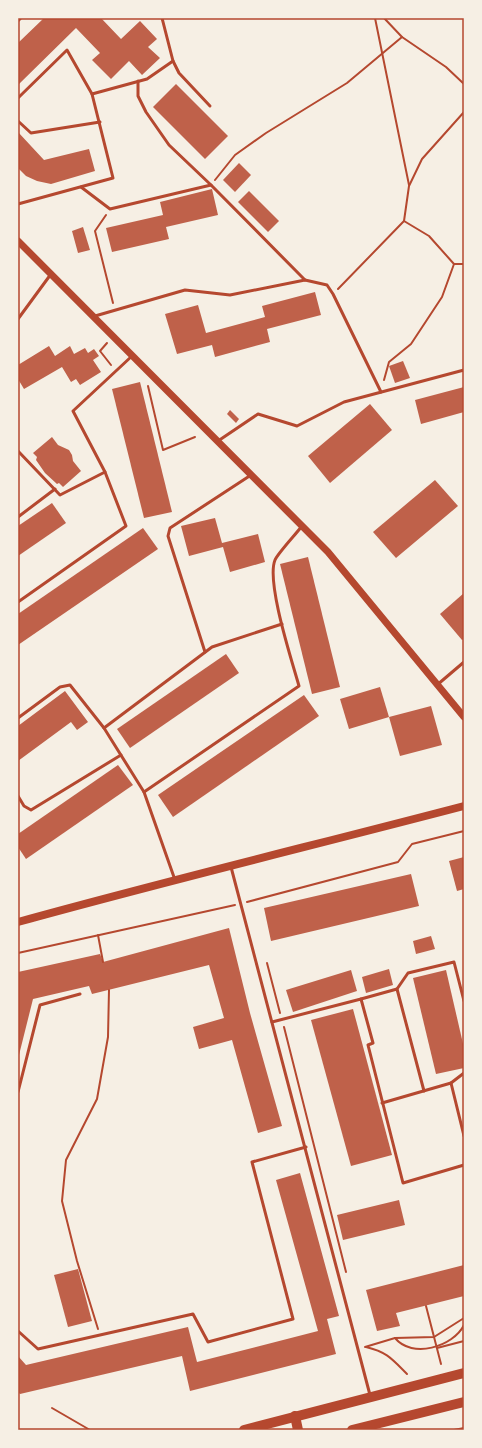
<svg xmlns="http://www.w3.org/2000/svg" width="482" height="1448" font-family="Arial,sans-serif">
<style>
.building{fill:#bf614a}
.lines{fill:none;stroke-linecap:round;stroke-linejoin:round}
.path{stroke:#b5482f;stroke-width:2}
.service{stroke:#b5482f;stroke-width:3}
.minor{stroke:#b5482f;stroke-width:4}
.tertiary{stroke:#b5482f;stroke-width:7}
.secondary{stroke:#b5482f;stroke-width:8}
.primary{stroke:#b5482f;stroke-width:10}
.neatline{fill:none;stroke:#b5482f;stroke-width:1.5}
</style>
<rect width="100%" height="100%" fill="#f6efe4"/>
<!-- building -->
<g class="building">
<path d="M44,18H101L121,39L140,21L157,39L148,47L160,58L142,75L129,61L111,79L92,60L100,53L76,28L18,85V43Z"/>
<path d="M176,84L228,136L205,159L153,107Z"/>
<path d="M18,132L44,160L89,149L95,171L51,184L37,181L26,176L18,168Z"/>
<path d="M239,163L251,175L235,192L223,180Z"/>
<path d="M212,189L218,215L166,227L169,239L112,252L106,228L163,215L160,202Z"/>
<path d="M249,191L279,221L268,232L238,202Z"/>
<path d="M83,227L90,250L78,253L72,231Z"/>
<path d="M315,292L321,315L267,329L270,342L215,357L212,345L177,354L165,314L198,305L206,333L265,317L262,306Z"/>
<path d="M49,346L55,356L70,346L74,354L85,348L88,353L94,349L99,356L93,360L101,372L80,385L76,379L71,382L62,367L24,389L18,379V365Z"/>
<path d="M403,361L410,378L395,383L389,366Z"/>
<path d="M140,382L172,512L144,518L112,389Z"/>
<path d="M464,387V412L421,424L415,400Z"/>
<path d="M370,404L392,430L330,483L308,456Z"/>
<path d="M230,410L239,419L236,423L227,414Z"/>
<path d="M52,437L58,445L69,450L72,455L73,461L81,471L63,487L59,483L57,484L45,473L36,460L37,457L33,453Z"/>
<path d="M435,480L458,506L396,558L373,532Z"/>
<path d="M52,503L66,523L18,556V526Z"/>
<path d="M215,518L222,543L258,534L265,562L230,572L223,547L189,556L181,526Z"/>
<path d="M143,528L158,549L18,645V614Z"/>
<path d="M308,557L340,687L312,694L280,564Z"/>
<path d="M464,593V639L462,640L440,614Z"/>
<path d="M226,654L239,673L130,748L117,729Z"/>
<path d="M380,687L389,717L349,729L340,699Z"/>
<path d="M65,691L88,722L77,730L71,722L18,761V726Z"/>
<path d="M304,695L319,716L173,817L158,795Z"/>
<path d="M431,706L442,745L400,756L389,717Z"/>
<path d="M118,765L133,785L26,859L18,847V834Z"/>
<path d="M464,857V889L457,891L449,861Z"/>
<path d="M411,874L419,906L271,941L264,908Z"/>
<path d="M229,928L250,1013L282,1126L258,1133L232,1040L199,1049L193,1027L224,1018L209,965L92,994L89,986L33,999L18,1059V972L100,954L103,962Z"/>
<path d="M431,936L435,949L416,954L413,941Z"/>
<path d="M389,969L393,985L366,993L362,977Z"/>
<path d="M351,970L357,991L293,1012L286,990Z"/>
<path d="M446,970L464,1048V1068L436,1074L413,978Z"/>
<path d="M353,1009L392,1155L351,1166L311,1020Z"/>
<path d="M300,1173L339,1316L327,1319L336,1354L190,1391L182,1356L20,1394L18,1392V1356L26,1365L188,1327L197,1362L318,1331L276,1180Z"/>
<path d="M399,1200L405,1225L343,1240L337,1215Z"/>
<path d="M464,1265V1296L396,1313L400,1326L377,1331L366,1290Z"/>
<path d="M78,1269L92,1321L68,1327L54,1275Z"/>
</g>
<g class="lines">
<!-- path -->
<g class="path">
<path d="M375,18L409,185"/>
<path d="M384,18L402,37L446,67L464,84"/>
<path d="M215,180L235,155L266,133L347,83L402,37"/>
<path d="M106,215L95,231L113,303"/>
<path d="M404,221L429,236L454,264H464"/>
<path d="M338,289L404,221L409,186L422,159L464,112"/>
<path d="M107,343L100,351L111,365"/>
<path d="M384,380L389,362L411,344L442,297L454,264"/>
<path d="M148,386L163,450L195,437"/>
<path d="M247,902L398,862L412,844L464,831"/>
<path d="M98,935L103,962"/>
<path d="M18,953L235,905"/>
<path d="M267,963L280,1013"/>
<path d="M284,1027L346,1272"/>
<path d="M426,1306L441,1364"/>
<path d="M98,1329L77,1261L62,1201L66,1160L97,1099L108,1037L109,990"/>
<path d="M395,1338L434,1337L464,1318"/>
<path d="M365,1347L395,1338C412,1359 453,1347 464,1325"/>
<path d="M366,1347C387,1352 392,1359 407,1374"/>
<path d="M437,1348L464,1341"/>
<path d="M52,1408L90,1430"/>
<path d="M454,1430L464,1428"/>
</g>
<!-- service -->
<g class="service">
<path d="M162,18L173,61L179,73L210,106"/>
<path d="M92,94L147,79L173,61"/>
<path d="M18,98L67,50L92,94L113,178L18,204"/>
<path d="M18,121L31,133L100,122"/>
<path d="M211,185L305,280"/>
<path d="M81,187L110,209L211,185L169,145L146,112L138,96V81"/>
<path d="M95,316L185,290L230,295L305,280L327,285L333,294L381,392"/>
<path d="M18,319L51,274"/>
<path d="M218,441L258,414L297,426L344,402L464,370"/>
<path d="M18,451L60,495L105,472"/>
<path d="M18,517L55,489"/>
<path d="M18,602L126,526L105,472L73,411L132,356"/>
<path d="M205,652L168,536L170,528L251,475"/>
<path d="M437,685L464,662"/>
<path d="M18,718L60,687L70,685L104,728"/>
<path d="M144,792L299,686C292,661 266,582 275,560C278,553 296,534 302,526"/>
<path d="M18,796L24,806L31,810L121,755"/>
<path d="M231,867L370,1395"/>
<path d="M175,880L144,792L104,728L212,647L282,624"/>
<path d="M361,999L397,989"/>
<path d="M272,1022L361,999L373,1043L368,1045L403,1183L464,1165"/>
<path d="M451,1083L464,1073"/>
<path d="M424,1091L397,989L408,973L454,962L464,1001"/>
<path d="M18,1092L40,1005L80,994"/>
<path d="M382,1103L451,1083L464,1136"/>
<path d="M18,1331L38,1349L193,1314L208,1342L293,1319L252,1162L306,1147"/>
</g>
<!-- minor -->
<path class="minor" d="M18,20L20,18"/>
<!-- tertiary -->
<path class="tertiary" d="M18,241L328,552L464,717"/>
<!-- secondary -->
<path class="secondary" d="M18,922C166,881 315,845 464,806"/>
<!-- primary -->
<g class="primary">
<path d="M295,1416L298,1430"/>
<path d="M244,1430L464,1373"/>
<path d="M352,1430L464,1402"/>
</g>
</g>
<!-- border -->
<rect width="482" height="1448" fill="none" stroke="#f6efe4" stroke-width="38"/>
<rect x="19" y="19" width="444" height="1410" class="neatline"/>
</svg>
